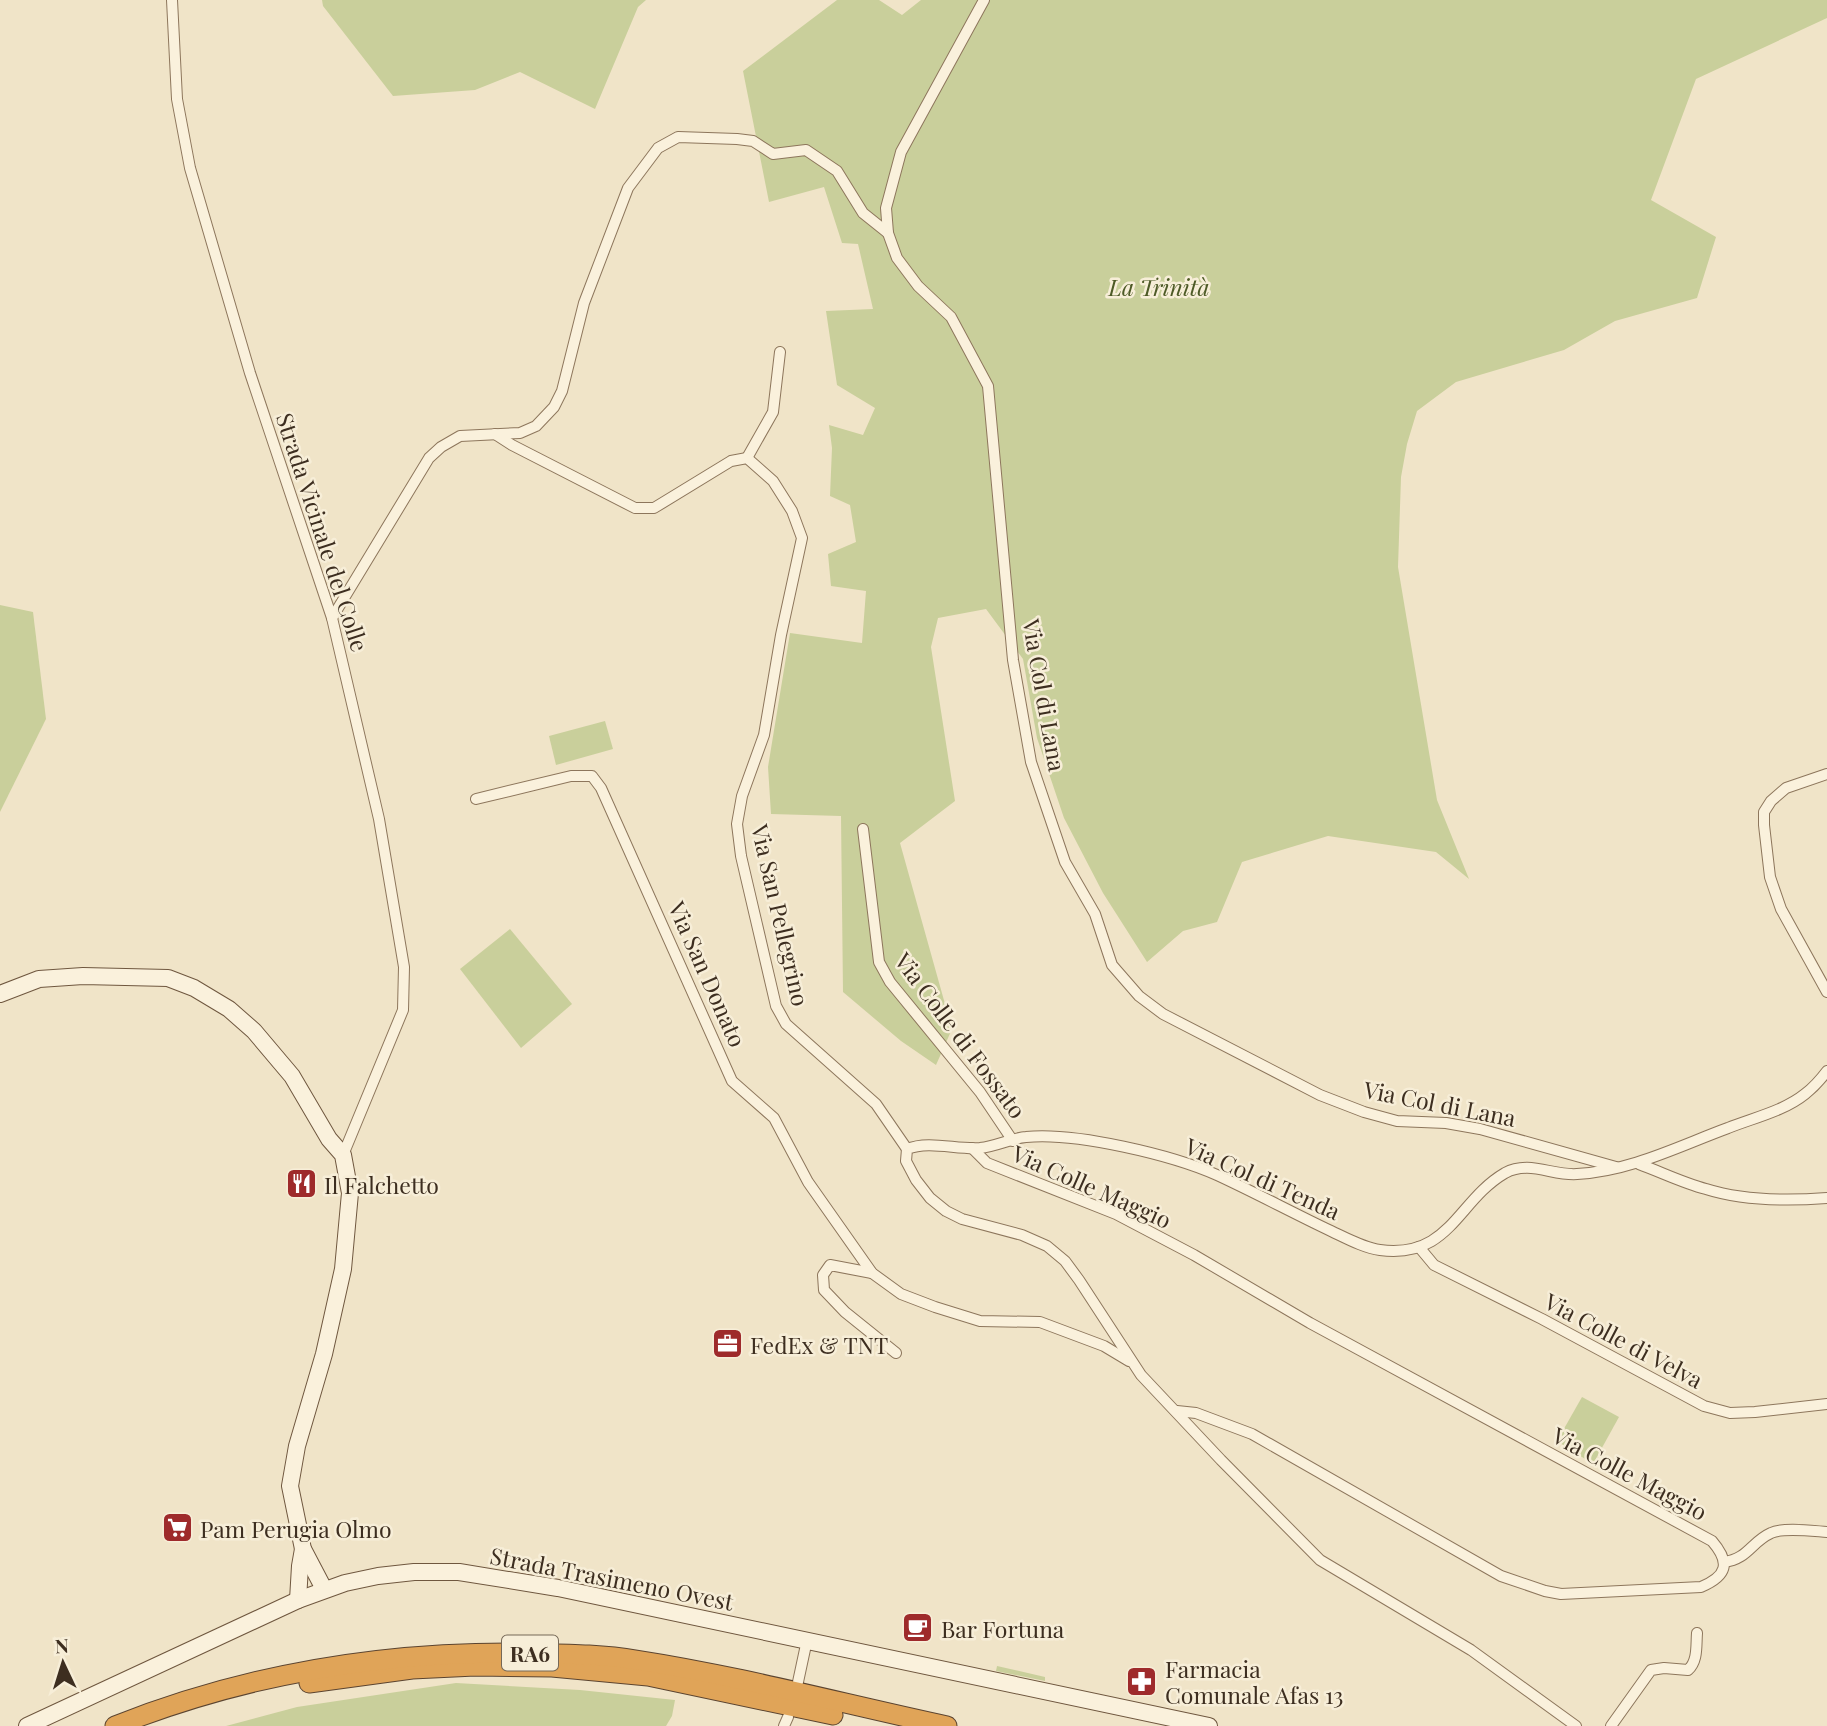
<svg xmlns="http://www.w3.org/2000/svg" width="1827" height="1726" font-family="'Playfair Display',serif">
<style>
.green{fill:#c9cf9b}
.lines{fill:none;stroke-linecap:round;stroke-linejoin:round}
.street-casing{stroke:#8d765c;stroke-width:12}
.secondary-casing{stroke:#6f573f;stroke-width:18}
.highway-casing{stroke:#5b4430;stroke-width:21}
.street{stroke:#faf1dc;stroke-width:10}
.secondary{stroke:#faf1dc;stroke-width:16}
.highway{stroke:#e0a458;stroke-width:19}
.labels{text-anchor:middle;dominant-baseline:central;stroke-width:5;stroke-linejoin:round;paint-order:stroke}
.shield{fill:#f7eed8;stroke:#756857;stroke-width:2}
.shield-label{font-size:21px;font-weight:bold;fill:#3d2e20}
.park-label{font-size:23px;font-style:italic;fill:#4d5a26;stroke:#f7eed8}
.street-label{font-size:23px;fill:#3d2e20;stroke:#f7eed8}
.poi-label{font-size:23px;fill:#3d2e20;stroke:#f7eed8;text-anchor:start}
</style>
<rect width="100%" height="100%" fill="#f0e4c8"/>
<!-- green -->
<g class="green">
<path d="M322,0H646L638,7L595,109L520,72L475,90L393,96L323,6Z"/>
<path d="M837,0H879L902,15L921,0H1827V18L1696,79L1651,200L1716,237L1697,298L1615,321L1564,350L1456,382L1417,411L1407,444L1401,477L1398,567L1437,800L1469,879L1436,852L1328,836L1242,862L1217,922L1183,931L1147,962L1103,893L1064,818L1037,738L1023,659L986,609L938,618L931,647L955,801L900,843L952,1029L936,1065L901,1041L843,992L841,816L771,814L768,767L790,633L862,643L866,591L831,586L828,554L856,542L850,505L830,496L832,448L829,425L863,435L875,408L837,385L826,311L873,309L858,244L842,243L824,187L769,202L743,71Z"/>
<path d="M0,605L33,612L46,719L0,812Z"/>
<path d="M605,721L613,749L556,765L549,736Z"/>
<path d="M510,929L572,1004L521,1048L460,969Z"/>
<path d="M1582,1397L1619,1417L1593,1464L1557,1441Z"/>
<path d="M997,1666L1045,1677V1681L996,1671Z"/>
<path d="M456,1683L580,1690L675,1700L672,1716L666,1726H226L297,1707Z"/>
</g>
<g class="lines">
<defs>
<g id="street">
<path d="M172,0L177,99L190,168L250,373L332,618L379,819L404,967L403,1010L343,1155"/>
<path d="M984,0L901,152L886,208L888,233L897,258L918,286L951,317L988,386L1013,660L1031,762L1065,862L1095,914L1112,965L1139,996L1163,1014L1320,1095L1364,1112L1397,1121L1446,1123L1480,1129L1616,1167"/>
<path d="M495,434L512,445L635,508H654L731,461L747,458L773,481L792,511L802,538L781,635L764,735L742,796L737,824L741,856L776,1006L786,1024L876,1104L907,1149"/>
<path d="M747,458L773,412L780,352"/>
<path d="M332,618L429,458L441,447L460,436L520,433L536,426L554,407L562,391L584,303L628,188L658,148L678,137L737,139L753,141L773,154L806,150L837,171L863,213L888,233"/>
<path d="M1827,774L1786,788L1771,801L1764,812V825L1770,877L1781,909L1827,992"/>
<path d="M476,799L571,776H592L601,788L732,1081L774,1118L808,1182L872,1273L901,1294L935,1307L980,1321L1040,1322L1104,1346L1129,1361"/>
<path d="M863,829L879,962L890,982L980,1092L1013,1141"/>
<path d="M972,1148L987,1163L1116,1214L1194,1255L1310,1323L1712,1541C1731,1563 1727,1576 1701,1587L1561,1594L1545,1591L1501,1576L1252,1434L1196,1413L1177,1411"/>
<path d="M1639,1164C1661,1172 1683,1183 1706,1189C1744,1201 1788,1201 1827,1198"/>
<path d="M1419,1247L1434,1265L1542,1319L1704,1406L1730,1413L1755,1412L1827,1404"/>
<path d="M872,1273L830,1265L823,1275L824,1290L845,1312L896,1353"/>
<path d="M1724,1562C1748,1559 1751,1542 1771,1533C1783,1527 1813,1531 1827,1532"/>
<path d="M798,1682L807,1640"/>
<path d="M784,1726L788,1717"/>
<path d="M1576,1726L1471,1650L1320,1560L1221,1460L1141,1375L1079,1280L1065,1261L1047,1246L1022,1235L962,1219L946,1211L930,1198L916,1180L906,1161L907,1149C929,1140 957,1150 980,1148C997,1146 1012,1138 1026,1137C1076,1132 1172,1155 1217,1175C1256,1193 1293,1213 1331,1231C1346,1238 1364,1248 1380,1250C1450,1259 1457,1201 1505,1173C1529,1160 1553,1176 1577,1174C1631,1171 1679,1146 1728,1128C1753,1118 1784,1111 1805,1094C1814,1087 1821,1079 1827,1071"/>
<path d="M1611,1726L1651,1670L1664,1668L1688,1670C1698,1661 1696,1646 1697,1633"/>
</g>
<g id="secondary">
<path d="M0,994L39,979L83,976L168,978L194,988L229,1009L254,1031L292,1076L329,1139L343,1155L350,1193L343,1269L324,1354L297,1446L290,1486L303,1549L324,1589"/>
<path d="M298,1600L300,1566L303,1549"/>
<path d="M27,1726L298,1600L345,1583L378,1576L414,1572H459L558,1588L1209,1726"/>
</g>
<g id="highway">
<path d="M309,1683L412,1669L475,1666L552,1667L648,1676L833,1715"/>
<path d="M115,1726C246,1674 384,1651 525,1653C561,1654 600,1654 636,1660C740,1676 844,1704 947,1726"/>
</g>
</defs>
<!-- street casing -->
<use href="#street" class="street-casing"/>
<!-- secondary casing -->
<use href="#secondary" class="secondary-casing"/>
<!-- highway casing -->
<use href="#highway" class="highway-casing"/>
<!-- street -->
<use href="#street" class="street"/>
<!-- secondary -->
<use href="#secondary" class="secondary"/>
<!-- highway -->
<use href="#highway" class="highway"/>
</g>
<!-- icons -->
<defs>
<symbol id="restaurant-square" viewBox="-11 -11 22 22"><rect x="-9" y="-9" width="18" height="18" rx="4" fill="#9e2a2b" stroke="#f7eed8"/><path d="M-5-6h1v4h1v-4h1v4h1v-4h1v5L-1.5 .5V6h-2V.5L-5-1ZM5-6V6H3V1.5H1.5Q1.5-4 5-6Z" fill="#fff"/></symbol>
<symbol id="office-square" viewBox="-11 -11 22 22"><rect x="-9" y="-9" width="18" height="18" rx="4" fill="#9e2a2b" stroke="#f7eed8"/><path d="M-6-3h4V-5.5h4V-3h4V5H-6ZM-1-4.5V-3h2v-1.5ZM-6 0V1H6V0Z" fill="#fff"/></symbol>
<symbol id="supermarket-square" viewBox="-11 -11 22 22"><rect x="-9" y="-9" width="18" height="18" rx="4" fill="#9e2a2b" stroke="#f7eed8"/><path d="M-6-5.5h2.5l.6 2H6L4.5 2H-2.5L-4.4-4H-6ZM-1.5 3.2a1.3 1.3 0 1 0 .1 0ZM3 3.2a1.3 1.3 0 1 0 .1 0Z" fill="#fff"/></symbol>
<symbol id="cafe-square" viewBox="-11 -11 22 22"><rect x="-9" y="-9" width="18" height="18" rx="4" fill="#9e2a2b" stroke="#f7eed8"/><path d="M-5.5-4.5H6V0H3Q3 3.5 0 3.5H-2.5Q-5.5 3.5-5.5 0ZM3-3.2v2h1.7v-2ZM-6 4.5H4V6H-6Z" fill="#fff"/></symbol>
<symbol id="pharmacy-square" viewBox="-11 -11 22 22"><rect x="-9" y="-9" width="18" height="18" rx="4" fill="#9e2a2b" stroke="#f7eed8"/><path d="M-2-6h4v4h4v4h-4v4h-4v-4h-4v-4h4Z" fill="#fff"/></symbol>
</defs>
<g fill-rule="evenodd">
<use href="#restaurant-square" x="284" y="1166" width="35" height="35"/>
<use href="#office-square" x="710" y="1326" width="35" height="35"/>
<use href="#supermarket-square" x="160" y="1510" width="35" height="35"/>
<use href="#cafe-square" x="900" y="1610" width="35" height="35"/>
<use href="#pharmacy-square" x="1124" y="1664" width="35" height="35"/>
</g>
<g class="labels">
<!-- shield labels -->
<rect class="shield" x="502" y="1635.5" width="56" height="35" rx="5"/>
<g class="shield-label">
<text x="530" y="1653">RA6</text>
</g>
<!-- park labels -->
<g class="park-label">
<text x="1159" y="286">La Trinità</text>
</g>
<!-- street labels -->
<g class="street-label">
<text transform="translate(323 532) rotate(72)">Strada Vicinale del Colle</text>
<text transform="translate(1045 695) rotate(80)">Via Col di Lana</text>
<text transform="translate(781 915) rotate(77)">Via San Pellegrino</text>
<text transform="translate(708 974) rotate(66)">Via San Donato</text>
<text transform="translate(961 1035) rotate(53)">Via Colle di Fossato</text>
<text transform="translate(1440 1103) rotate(11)">Via Col di Lana</text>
<text transform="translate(1263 1178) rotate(24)">Via Col di Tenda</text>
<text transform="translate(1092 1186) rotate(24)">Via Colle Maggio</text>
<text transform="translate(1624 1340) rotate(28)">Via Colle di Velva</text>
<text transform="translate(1630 1473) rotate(28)">Via Colle Maggio</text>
<text transform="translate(612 1578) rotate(11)">Strada Trasimeno Ovest</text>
</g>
<!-- poi labels -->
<g class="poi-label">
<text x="324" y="1184">Il Falchetto</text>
<text x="750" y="1344">FedEx &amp; TNT</text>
<text x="200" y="1528">Pam Perugia Olmo</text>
<text x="941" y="1628">Bar Fortuna</text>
<text x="1165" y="1668">Farmacia<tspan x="1165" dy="26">Comunale Afas 13</tspan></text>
</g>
</g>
<!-- north arrow -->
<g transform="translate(63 1663) rotate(356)" stroke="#f7eed8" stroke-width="5" paint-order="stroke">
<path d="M0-5L12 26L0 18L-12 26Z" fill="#3d2e20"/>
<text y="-10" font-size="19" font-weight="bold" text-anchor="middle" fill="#3d2e20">N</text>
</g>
</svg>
